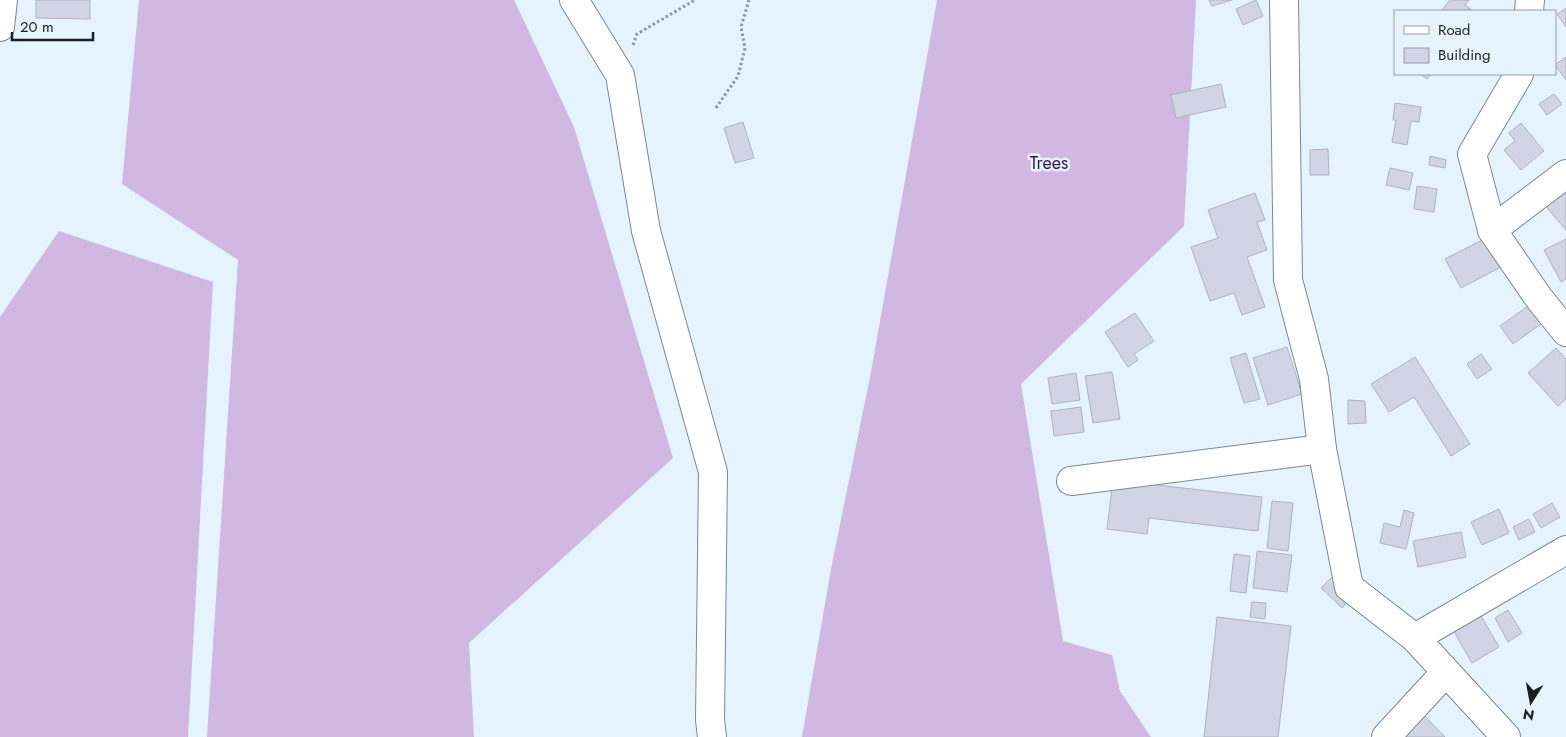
<svg xmlns="http://www.w3.org/2000/svg" width="1566" height="737" font-family="Jost,sans-serif">
<style>
.forest{fill:#d1b8e2}
.building{fill:#d1d4e4;stroke:#afb2c1}
.lines{fill:none;stroke-linecap:round;stroke-linejoin:round}
.minor-casing{stroke:#7b8892;stroke-width:30}
.path{stroke:#8e98a0;stroke-width:3;stroke-dasharray:2.5 2.5;stroke-linecap:butt}
.minor{stroke:#fff;stroke-width:28}
.labels{text-anchor:middle;dominant-baseline:central;stroke-width:5;stroke-linejoin:round;paint-order:stroke}
.park-label{font-size:18px;fill:#39184b;stroke:#e5f3fe}
</style>
<rect width="100%" height="100%" fill="#e5f3fe"/>
<!-- forest -->
<g class="forest">
<path d="M139,0H514L574,127L673,458L469,643L474,737H207L238,260L122,184Z"/>
<path d="M937,0H1196L1184,226L1021,384L1063,641L1112,655L1120,691L1151,737H802L831,569L871,372Z"/>
<path d="M59,231L213,282L188,737H0V317Z"/>
</g>
<!-- building -->
<g class="building">
<path d="M36,0H90V19L36,18Z"/>
<path d="M1209,0H1232L1212,6Z"/>
<path d="M1256,0L1263,16L1243,25L1236,9Z"/>
<path d="M1450,0H1469L1465,5L1473,11H1441Z"/>
<path d="M1566,8V27L1557,14Z"/>
<path d="M1566,57V80L1555,65Z"/>
<path d="M1420,74H1431L1427,79Z"/>
<path d="M1221,84L1226,107L1176,118L1171,95Z"/>
<path d="M1554,94L1562,104L1547,115L1539,104Z"/>
<path d="M1395,103L1421,107L1419,122L1411,121L1407,145L1392,142L1396,120H1393Z"/>
<path d="M743,122L754,158L735,163L724,128Z"/>
<path d="M1521,123L1544,151L1521,170L1504,150L1515,141L1509,133Z"/>
<path d="M1328,149L1329,175H1310V150Z"/>
<path d="M1430,156L1446,160L1445,168L1429,165Z"/>
<path d="M1390,168L1413,173L1409,190L1386,185Z"/>
<path d="M1417,186L1437,189L1434,212L1414,209Z"/>
<path d="M1566,188V230L1543,203Z"/>
<path d="M1255,193L1265,220L1257,222L1267,250L1247,257L1265,307L1242,315L1234,293L1210,301L1191,247L1218,238L1208,210Z"/>
<path d="M1486,238L1501,267L1461,288L1445,259Z"/>
<path d="M1566,239V279L1561,282L1544,250Z"/>
<path d="M1528,306L1541,324L1513,344L1500,326Z"/>
<path d="M1135,313L1154,341L1134,354L1138,360L1128,367L1105,332Z"/>
<path d="M1287,347L1302,394L1268,405L1253,358Z"/>
<path d="M1556,348L1566,359V399L1558,406L1528,373Z"/>
<path d="M1246,353L1260,399L1244,403L1230,358Z"/>
<path d="M1481,354L1492,369L1477,379L1467,364Z"/>
<path d="M1415,357L1470,444L1451,456L1414,397L1389,412L1371,384Z"/>
<path d="M1112,372L1120,419L1093,423L1085,376Z"/>
<path d="M1076,373L1080,400L1052,404L1048,378Z"/>
<path d="M1348,400L1365,401L1366,423L1348,424Z"/>
<path d="M1081,407L1084,432L1054,436L1051,411Z"/>
<path d="M1113,480L1262,497L1258,531L1149,518L1147,534L1107,529Z"/>
<path d="M1272,501L1293,503L1288,551L1267,548Z"/>
<path d="M1552,503L1560,517L1541,528L1533,514Z"/>
<path d="M1499,509L1509,533L1482,545L1471,522Z"/>
<path d="M1404,510L1414,513L1406,549L1380,543L1384,523L1400,527Z"/>
<path d="M1529,519L1535,532L1519,540L1513,527Z"/>
<path d="M1461,532L1466,557L1418,567L1413,541Z"/>
<path d="M1257,551L1292,555L1287,592L1253,588Z"/>
<path d="M1234,554L1250,556L1246,593L1230,591Z"/>
<path d="M1335,574L1355,594L1342,608L1321,588Z"/>
<path d="M1252,602L1266,603L1265,619L1250,617Z"/>
<path d="M1476,607L1499,647L1472,663L1449,623Z"/>
<path d="M1508,610L1522,633L1508,642L1495,618Z"/>
<path d="M1217,617L1291,626L1278,737H1204Z"/>
<path d="M1420,711L1445,737H1393Z"/>
</g>
<g class="lines">
<defs>
<g id="minor">
<path d="M574,0L620,75L646,231L713,472L710,720L712,737"/>
<path d="M1284,0L1288,280L1314,379L1322,449L1349,587L1415,638L1506,737"/>
<path d="M1529,11L1530,0"/>
<path d="M0,27L3,0"/>
<path d="M1519,74L1472,154L1492,230L1538,297L1566,332"/>
<path d="M1492,230L1566,174"/>
<path d="M1071,481L1322,449"/>
<path d="M1415,638L1566,550"/>
<path d="M1386,737L1445,673"/>
</g>
</defs>
<!-- minor casing -->
<use href="#minor" class="minor-casing"/>
<!-- path -->
<g class="path">
<path d="M633,45L637,34L695,0"/>
<path d="M716,108L738,76L745,48L741,27L749,0"/>
</g>
<!-- minor -->
<use href="#minor" class="minor"/>
</g>
<g class="labels">
<!-- park labels -->
<g class="park-label">
<text x="1049" y="163">Trees</text>
</g>
</g>
<!-- legend -->
<rect x="1394" y="10" width="162" height="65" fill="#e5f3fe" stroke="#939ea6"/>
<rect x="1404" y="26" width="25" height="8" fill="#ffffff" stroke="#939ea6"/>
<text x="1438" y="35" font-size="15" fill="#191e22">Road</text>
<rect x="1404" y="48" width="25" height="15" fill="#d1d4e4" stroke="#939ea6"/>
<text x="1438" y="60" font-size="15" fill="#191e22">Building</text>
<!-- north arrow -->
<g transform="translate(1531 702) rotate(191)" stroke="#e5f3fe" stroke-width="4" paint-order="stroke">
<path d="M0-4L9 19L0 12L-9 19Z" fill="#191e22"/>
<text y="-8" font-size="14" font-weight="bold" text-anchor="middle" fill="#191e22">N</text>
</g>
<!-- scale -->
<path d="M12 32v8h81v-8" fill="none" stroke="#191e22" stroke-width="2.5"/>
<text x="20" y="32" font-size="15" fill="#191e22" stroke="#e5f3fe" stroke-width="4" paint-order="stroke">20 m</text>
</svg>
